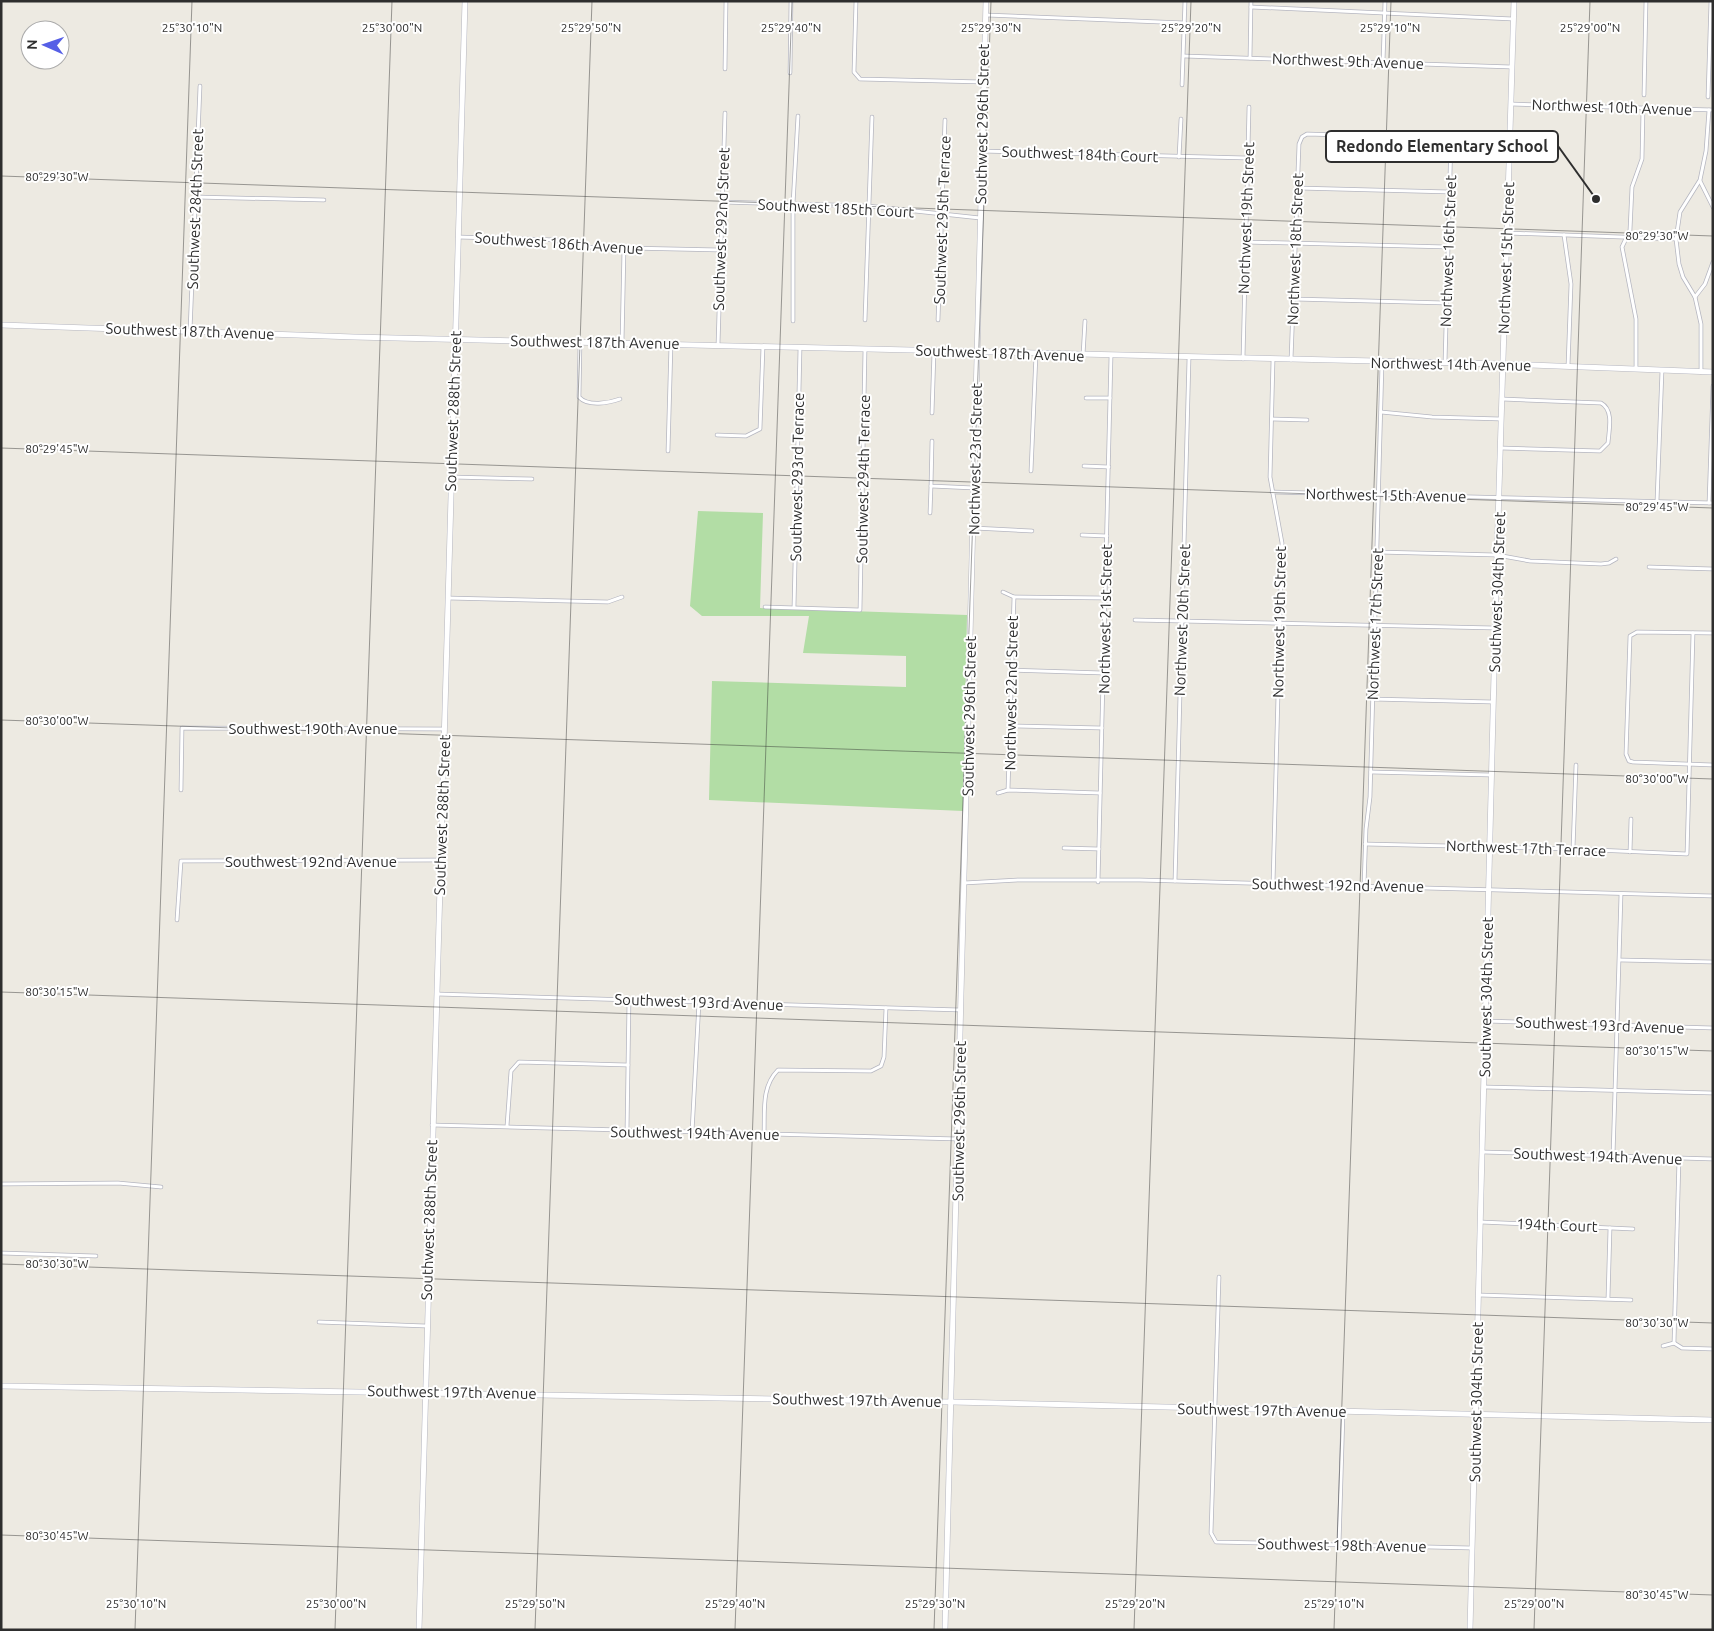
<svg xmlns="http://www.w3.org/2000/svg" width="1714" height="1631" font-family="Ubuntu,sans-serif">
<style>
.green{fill:#b2dda5}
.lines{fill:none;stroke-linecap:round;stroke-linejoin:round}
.street-casing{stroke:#b5b6c0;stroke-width:4.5}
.secondary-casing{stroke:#b5b6c0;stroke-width:6}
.street{stroke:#fff;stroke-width:3}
.secondary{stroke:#fff;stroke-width:5}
.ticks{fill:none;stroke:#2e2e2e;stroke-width:1;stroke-opacity:0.45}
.labels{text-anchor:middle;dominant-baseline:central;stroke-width:4;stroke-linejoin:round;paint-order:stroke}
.street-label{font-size:15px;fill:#2e2e2e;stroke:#fff}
.ticks-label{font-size:12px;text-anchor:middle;fill:#2e2e2e;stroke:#fff;stroke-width:4;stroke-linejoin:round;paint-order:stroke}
.leader{fill:none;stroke:#2e2e2e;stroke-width:2}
.callout-dot{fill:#2e2e2e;stroke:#fff;stroke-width:2}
.callout{fill:#fff;stroke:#2e2e2e;stroke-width:2}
.callout-label{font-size:16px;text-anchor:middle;font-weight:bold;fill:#2e2e2e}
</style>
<rect width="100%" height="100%" fill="#edeae2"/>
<!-- green -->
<path class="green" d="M698,511L763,513L760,608L967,615L963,811L709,800L712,681L906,687V656L803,653L809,616H702L690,606Z"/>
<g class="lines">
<defs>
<g id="street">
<path d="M856,1L854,72L860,79L983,82"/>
<path d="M1251,7L1513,19"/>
<path d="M986,15L1185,23"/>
<path d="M1184,56L1512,67"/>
<path d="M1250,58L1251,1"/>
<path d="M1383,62L1385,1"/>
<path d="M725,69L726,1"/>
<path d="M790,73L791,1"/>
<path d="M1182,85L1185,1"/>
<path d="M1644,95L1646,1"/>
<path d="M1708,97L1711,1"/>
<path d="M1511,104L1713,110"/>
<path d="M982,151L1247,158"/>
<path d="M1179,157L1181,119"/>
<path d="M1700,181L1713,207"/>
<path d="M1298,188L1450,192"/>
<path d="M196,197L324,200"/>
<path d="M722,202L868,206L980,218"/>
<path d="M1508,233L1676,239"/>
<path d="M1564,235L1571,284L1568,366"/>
<path d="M458,237L557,240L583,247L720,250"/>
<path d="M1245,242L1448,247"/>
<path d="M1695,297L1705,284L1713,262"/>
<path d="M1294,299L1446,303"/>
<path d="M865,320L872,117"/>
<path d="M938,320L945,120"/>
<path d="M793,321V204L798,116"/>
<path d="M190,331L200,86"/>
<path d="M580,342L579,397C588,407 609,403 620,399"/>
<path d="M622,343L624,248"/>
<path d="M718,345L725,113"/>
<path d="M1083,355L1085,321"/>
<path d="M1243,359L1249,107"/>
<path d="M1291,360L1299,144L1302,137L1307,134L1510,140"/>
<path d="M1445,363L1451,138"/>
<path d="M1636,369V319L1622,247L1630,230L1632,187L1642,159L1643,108"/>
<path d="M1701,372V324L1695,297L1683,277L1679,264L1676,239L1680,212L1700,180L1706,151L1709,110"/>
<path d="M1086,398H1110"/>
<path d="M1381,412L1432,417L1501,419"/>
<path d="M932,413L934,351"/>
<path d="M1272,419L1307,420"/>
<path d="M717,435L746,436L760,429L763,346"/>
<path d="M932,441L931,486L974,488"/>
<path d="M1501,448L1600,451L1608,443C1609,430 1614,410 1601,403L1502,399"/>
<path d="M668,451L671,344"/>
<path d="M1084,466L1109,467"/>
<path d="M1031,471L1036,354"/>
<path d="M452,477L532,479"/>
<path d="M1272,492L1713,503"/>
<path d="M1657,501L1662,370"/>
<path d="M1709,503L1713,386"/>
<path d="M930,513L931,486"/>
<path d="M974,528L1032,531"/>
<path d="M1082,535L1107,536"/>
<path d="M1377,552L1497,555L1530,561L1601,564L1609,563L1616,559"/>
<path d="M1649,567L1713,569"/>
<path d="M1003,592L1014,597L1105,598"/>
<path d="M448,598L608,602L622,597"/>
<path d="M765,607L860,610L865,349"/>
<path d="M794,607L800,348"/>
<path d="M1135,620L1495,628"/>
<path d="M1713,633L1637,632L1630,636L1626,754L1629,761L1633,762L1713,765"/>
<path d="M1012,670L1103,673"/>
<path d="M1372,699L1493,702"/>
<path d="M1011,726L1102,728"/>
<path d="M1371,772L1491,775"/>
<path d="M181,790L182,728L444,729"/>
<path d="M1008,790L1014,597"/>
<path d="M998,793L1008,790L1100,793"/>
<path d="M1365,844L1573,849L1687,854L1693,633"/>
<path d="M1064,848L1099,849"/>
<path d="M1573,849L1576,765"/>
<path d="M1630,852L1631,819"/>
<path d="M1175,881L1189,358"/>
<path d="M1098,882L1111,356"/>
<path d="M964,883L1018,880H1140L1713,896"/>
<path d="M1273,884L1282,543L1270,477L1273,360"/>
<path d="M1364,886L1366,829L1370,797L1382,363"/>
<path d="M177,920L181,861L440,860"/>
<path d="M1620,960L1713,962"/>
<path d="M437,994L960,1010"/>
<path d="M1486,1021L1713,1028"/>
<path d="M1484,1087L1713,1093"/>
<path d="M432,1125L958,1139"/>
<path d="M507,1126L511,1071L519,1062L628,1065"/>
<path d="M627,1131L629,1000"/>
<path d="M692,1132L699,1002"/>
<path d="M764,1134C765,1111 761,1087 778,1070L871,1071L881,1066L884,1057L886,1008"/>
<path d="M1483,1152L1713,1159"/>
<path d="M1613,1156L1621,894"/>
<path d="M1,1184L118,1183L161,1187"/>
<path d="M1481,1222L1633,1229"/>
<path d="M1,1253L96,1256"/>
<path d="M1219,1277L1211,1533L1216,1542L1472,1548"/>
<path d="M1479,1295L1631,1300"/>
<path d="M1608,1298L1610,1228"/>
<path d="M319,1322L426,1326"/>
<path d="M1674,1343L1679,1158"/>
<path d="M1674,1343L1682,1348L1713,1349"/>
<path d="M1663,1346L1674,1343"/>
<path d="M1339,1545L1343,1412"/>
</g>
<g id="secondary">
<path d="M1,325L354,337L1503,364L1713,372"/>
<path d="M1,1386L952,1402L1713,1420"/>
<path d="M419,1630L465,1"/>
<path d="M945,1630L986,1"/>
<path d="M1470,1630L1497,555L1514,1"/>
</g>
</defs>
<!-- street casing -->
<use href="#street" class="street-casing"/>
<!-- secondary casing -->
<use href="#secondary" class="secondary-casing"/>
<!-- street -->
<use href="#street" class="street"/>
<!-- secondary -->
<use href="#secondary" class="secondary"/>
</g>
<!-- ticks -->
<path class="ticks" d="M1,176L1713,236M1,448L1713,508M1,720L1713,779M1,992L1713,1051M1,1264L1713,1323M1,1535L1713,1595M135,1630L192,1M335,1630L392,1M535,1630L592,1M735,1630L792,1M934,1630L991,1M1134,1630L1191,1M1334,1630L1391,1M1534,1630L1590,1"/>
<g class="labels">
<!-- street labels -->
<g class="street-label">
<text transform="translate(1348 61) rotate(2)">Northwest 9th Avenue</text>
<text transform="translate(1612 107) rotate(2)">Northwest 10th Avenue</text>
<text transform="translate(982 124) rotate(-89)">Southwest 296th Street</text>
<text transform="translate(1080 154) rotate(2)">Southwest 184th Court</text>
<text transform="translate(836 208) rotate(3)">Southwest 185th Court</text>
<text transform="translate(195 209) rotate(-88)">Southwest 284th Street</text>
<text transform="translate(1246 218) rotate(-88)">Northwest 19th Street</text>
<text transform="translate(942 220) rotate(-88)">Southwest 295th Terrace</text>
<text transform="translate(721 229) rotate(-88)">Southwest 292nd Street</text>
<text transform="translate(559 243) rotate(4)">Southwest 186th Avenue</text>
<text transform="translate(1295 249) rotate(-88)">Northwest 18th Street</text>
<text transform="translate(1448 251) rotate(-88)">Northwest 16th Street</text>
<text transform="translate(1506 258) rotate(-88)">Northwest 15th Street</text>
<text transform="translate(190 331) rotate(2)">Southwest 187th Avenue</text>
<text transform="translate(595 342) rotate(1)">Southwest 187th Avenue</text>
<text transform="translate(1000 353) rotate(2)">Southwest 187th Avenue</text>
<text transform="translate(1451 364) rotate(1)">Northwest 14th Avenue</text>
<text transform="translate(453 411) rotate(-88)">Southwest 288th Street</text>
<text transform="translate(975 459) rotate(-89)">Northwest 23rd Street</text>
<text transform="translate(797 477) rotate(-89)">Southwest 293rd Terrace</text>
<text transform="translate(863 479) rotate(-89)">Southwest 294th Terrace</text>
<text transform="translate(1386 495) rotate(1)">Northwest 15th Avenue</text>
<text transform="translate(1497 592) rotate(-88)">Southwest 304th Street</text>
<text transform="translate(1105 619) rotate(-89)">Northwest 21st Street</text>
<text transform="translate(1182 620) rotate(-88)">Northwest 20th Street</text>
<text transform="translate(1279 622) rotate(-89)">Northwest 19th Street</text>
<text transform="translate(1375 624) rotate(-88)">Northwest 17th Street</text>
<text transform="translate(1011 693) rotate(-89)">Northwest 22nd Street</text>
<text transform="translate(969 716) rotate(-89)">Southwest 296th Street</text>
<text x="313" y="728">Southwest 190th Avenue</text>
<text transform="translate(442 815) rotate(-88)">Southwest 288th Street</text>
<text transform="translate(1526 848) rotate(2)">Northwest 17th Terrace</text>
<text x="311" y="861">Southwest 192nd Avenue</text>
<text transform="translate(1338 885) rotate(1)">Southwest 192nd Avenue</text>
<text transform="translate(1486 997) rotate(-89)">Southwest 304th Street</text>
<text transform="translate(699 1002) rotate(2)">Southwest 193rd Avenue</text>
<text transform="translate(1600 1025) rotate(2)">Southwest 193rd Avenue</text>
<text transform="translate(959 1121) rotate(-89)">Southwest 296th Street</text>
<text transform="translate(695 1133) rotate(1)">Southwest 194th Avenue</text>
<text transform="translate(1598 1156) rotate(2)">Southwest 194th Avenue</text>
<text transform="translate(429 1220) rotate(-88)">Southwest 288th Street</text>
<text transform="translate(1557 1225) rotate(2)">194th Court</text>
<text transform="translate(452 1392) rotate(1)">Southwest 197th Avenue</text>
<text transform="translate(857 1400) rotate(1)">Southwest 197th Avenue</text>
<text transform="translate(1476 1402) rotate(-89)">Southwest 304th Street</text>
<text transform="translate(1262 1410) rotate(1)">Southwest 197th Avenue</text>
<text transform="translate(1342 1545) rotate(1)">Southwest 198th Avenue</text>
</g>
</g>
<g class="ticks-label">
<text x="192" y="32">25°30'10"N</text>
<text x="392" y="32">25°30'00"N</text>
<text x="591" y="32">25°29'50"N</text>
<text x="791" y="32">25°29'40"N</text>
<text x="991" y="32">25°29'30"N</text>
<text x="1191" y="32">25°29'20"N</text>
<text x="1390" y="32">25°29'10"N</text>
<text x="1590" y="32">25°29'00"N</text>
<text x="57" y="181">80°29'30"W</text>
<text x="1657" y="240">80°29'30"W</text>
<text x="57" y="453">80°29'45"W</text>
<text x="1657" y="511">80°29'45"W</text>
<text x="57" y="725">80°30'00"W</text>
<text x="1657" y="783">80°30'00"W</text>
<text x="57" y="996">80°30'15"W</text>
<text x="1657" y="1055">80°30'15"W</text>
<text x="57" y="1268">80°30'30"W</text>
<text x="1657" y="1327">80°30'30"W</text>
<text x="57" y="1540">80°30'45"W</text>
<text x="1657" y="1599">80°30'45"W</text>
<text x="136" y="1608">25°30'10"N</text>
<text x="336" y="1608">25°30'00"N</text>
<text x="535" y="1608">25°29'50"N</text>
<text x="735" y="1608">25°29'40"N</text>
<text x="935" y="1608">25°29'30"N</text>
<text x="1135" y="1608">25°29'20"N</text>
<text x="1334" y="1608">25°29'10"N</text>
<text x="1534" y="1608">25°29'00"N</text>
</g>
<!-- callouts -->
<path class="leader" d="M1596 199L1558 146"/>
<circle class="callout-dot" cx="1596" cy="199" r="5"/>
<rect class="callout" x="1326" y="131" width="232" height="31" rx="5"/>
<g class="callout-label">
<text x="1442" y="152">Redondo Elementary School</text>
</g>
<!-- border -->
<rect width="1714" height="1631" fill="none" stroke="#2e2e2e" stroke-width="5"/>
<!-- north arrow -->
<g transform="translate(45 45) rotate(272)"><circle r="24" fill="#ffffff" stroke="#ababab"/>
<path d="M0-4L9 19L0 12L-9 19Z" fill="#565fe6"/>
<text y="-8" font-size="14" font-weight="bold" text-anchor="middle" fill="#2e2e2e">N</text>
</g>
</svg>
